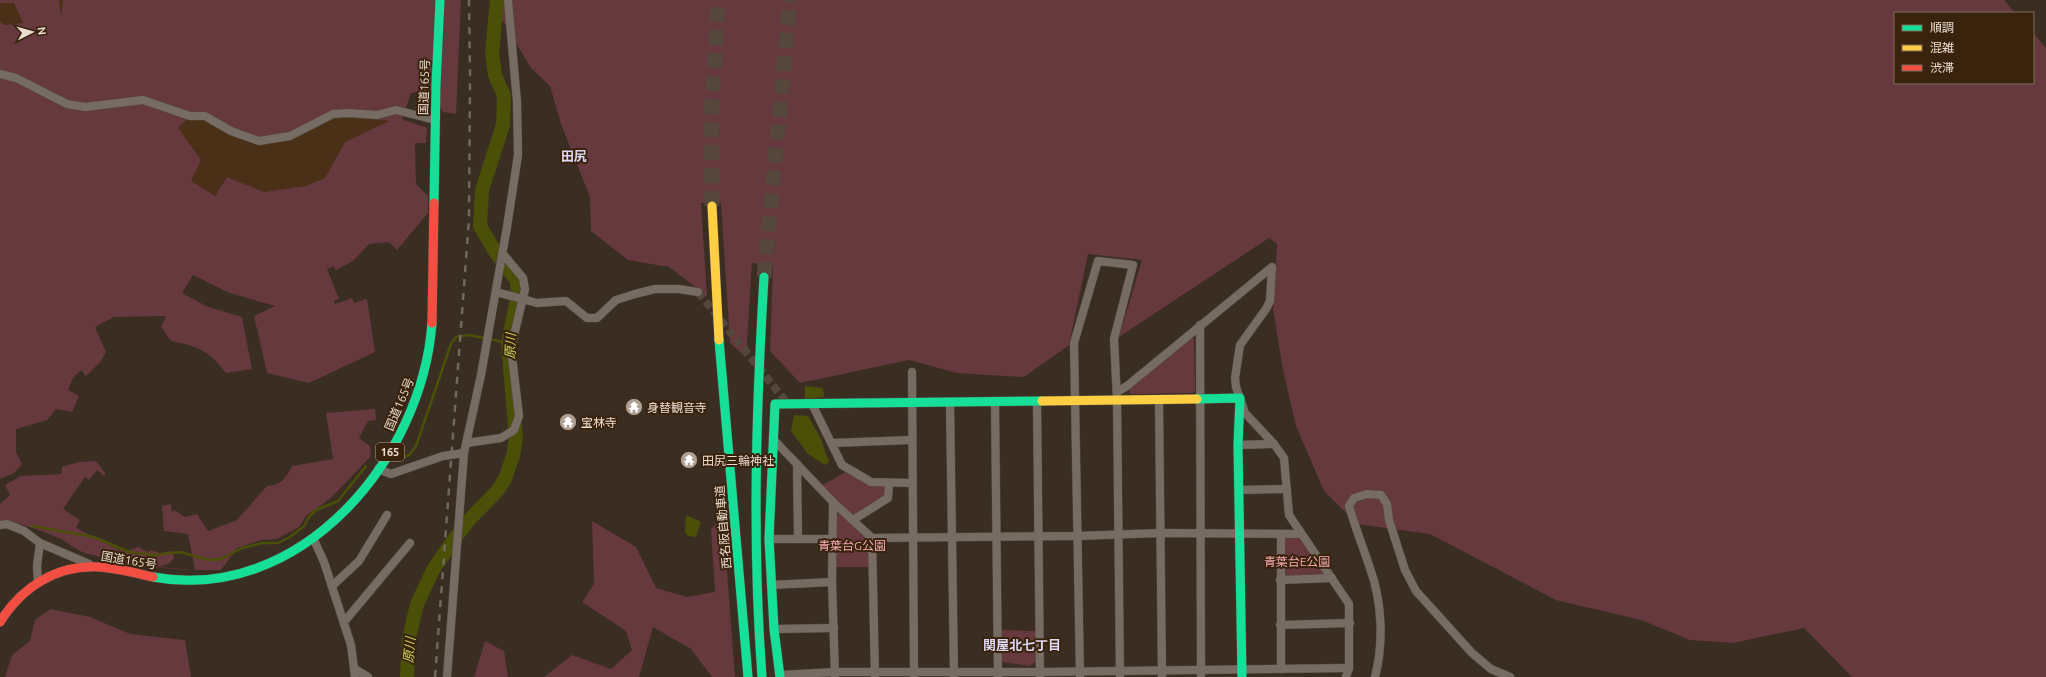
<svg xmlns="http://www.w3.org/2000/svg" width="2046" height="677" font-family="Ubuntu,'Noto Sans JP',sans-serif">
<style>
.built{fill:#4a3017}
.green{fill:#66393e;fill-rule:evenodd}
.water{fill:#4b5009}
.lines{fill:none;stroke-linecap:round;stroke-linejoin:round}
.stream{stroke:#4b5009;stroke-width:2.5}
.river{stroke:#4b5009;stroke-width:14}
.street-tunnel{stroke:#55473c;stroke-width:8;stroke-dasharray:8 4;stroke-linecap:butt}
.highway-tunnel{stroke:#55473c;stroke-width:15;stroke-dasharray:15 8;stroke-linecap:butt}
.street-casing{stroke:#54493f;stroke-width:9}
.fast-casing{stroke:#54493f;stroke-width:10}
.slow-casing{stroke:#54493f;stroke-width:10}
.jam-casing{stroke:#54493f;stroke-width:10}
.street{stroke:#766c63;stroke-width:8}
.fast{stroke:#16e098;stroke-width:9}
.slow{stroke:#ffcf43;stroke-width:9}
.jam{stroke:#f24e42;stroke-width:9}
.rail{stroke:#726860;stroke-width:2.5;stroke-dasharray:7 7;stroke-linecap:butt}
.labels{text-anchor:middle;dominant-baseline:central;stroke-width:4;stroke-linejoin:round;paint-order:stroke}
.shield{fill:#39230d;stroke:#b6a495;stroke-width:1}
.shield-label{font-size:11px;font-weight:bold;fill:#ebdccf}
.street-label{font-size:12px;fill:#ebdccf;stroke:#39230d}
.poi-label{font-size:12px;fill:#ebdccf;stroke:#39230d;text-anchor:start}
.park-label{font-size:12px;fill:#f3aab2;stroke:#39230d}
.neighbourhood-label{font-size:13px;font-weight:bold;fill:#ded8f5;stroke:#39230d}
.water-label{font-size:13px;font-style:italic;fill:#cbd65f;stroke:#39230d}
</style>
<rect width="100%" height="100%" fill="#3a2d22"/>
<!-- built -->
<g class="built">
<path d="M0,0H175L61,20L5,25L0,23Z"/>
<path d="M333,114L390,121L345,142L325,178L306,186L264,192L227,177L215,196L191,181L178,128L190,116Z"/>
</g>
<!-- green -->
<g class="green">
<path d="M0,0H59L61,17L63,0H461L456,114L443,112L431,91L411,93L402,119L427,128L426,143H415L416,184L428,196V213L397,250L389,242L369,244L353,261L336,270L334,266L327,269L339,299L334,301L335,304L352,298L354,303L367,299L375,352L309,383L267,373L254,316L275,306L227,292L193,275L182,293L208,307L242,317L252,369L226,373C209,351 198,346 171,341L161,327L166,316L114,317L95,327L106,352L101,361L86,376L81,370L73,378L68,390L79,396L72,412L56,409L47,420L16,429V452L22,464L14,473L0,479V22L5,25L23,23L14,3H0ZM333,114L389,121L345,142L325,178L306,186L264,192L227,177L215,196L191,181L201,160L178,128L190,116L213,122L259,141L308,127Z"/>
<path d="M490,0H2004L2015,13H1895V83H2033V33L2046,48V677H1852L1804,628L1733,643L1690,640L1641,620L1556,600L1430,534L1357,524L1324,491L1296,426L1283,370L1273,309L1277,244L1269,238L1119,337L1142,260L1088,254L1069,345L1024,377L957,373L909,360L800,383L770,351L773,265L752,263L746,357L730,343L721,203H701L707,296L669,267L628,260L591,231L590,197L561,124L550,86L531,68Z"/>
<path d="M1190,336L1194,339L1195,390L1193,393L1130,394L1128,388Z"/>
<path d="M375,409L376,420L368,421L359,438L370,446L371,456L332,497L306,516L299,527L277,539L261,540L237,548L221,570C177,572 127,565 85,553C76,550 69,543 61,539C42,531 20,522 0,521V504L10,495L5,485L21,476L61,474L62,467L79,462L96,461L106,474L104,476L97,470L89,480L85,477L63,509L80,520L76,528L119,550H131L138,547L148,552L151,550L160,553L173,551L174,559L168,564L157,567L195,570L188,534L164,531L162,506L171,504L172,512L175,510L185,517L197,514L208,531L237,520L267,486C281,485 286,478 292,466L333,459L326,413Z"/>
<path d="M847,471L886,485V497L853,517L821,486Z"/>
<path d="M836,507L869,538V567H835Z"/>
<path d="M723,518L735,677H712L691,649L653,627L639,677H544L572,655L611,669L632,650L626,631L582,602L594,584L592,521L636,547L656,588L687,597L715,592L711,529Z"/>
<path d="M1287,536L1299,538L1325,574L1312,576L1286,575L1282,571L1283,539Z"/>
<path d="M50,609L90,617L130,634L185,640L191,677H5L12,655L30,641L35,620Z"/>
<path d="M1002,630L1037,631L1038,660L1030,666L1002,662Z"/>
<path d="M485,641L504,651L508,677H474Z"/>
</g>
<!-- water -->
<g class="water">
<path d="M805,386L823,388L824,397L805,399Z"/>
<path d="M794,415L808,416L821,439L829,462L825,465L808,454L791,431Z"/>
<path d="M686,515L701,522L696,537L688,536L685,532Z"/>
</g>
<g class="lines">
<!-- stream -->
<g class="stream">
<path d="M400,459L409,455L416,446L451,344L456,337L469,335L508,343"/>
<path d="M32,526L94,537L129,552L154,555L180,552L209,560L221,559L242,548L262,543H278L290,537L304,526L309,517L316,510L338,501L366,466"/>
</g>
<!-- river -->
<path class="river" d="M407,677L409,638L417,604L433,570L452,542L469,520L498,490L505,479L513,456L516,438L508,343L518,294L517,281L496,253L480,226L482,190L503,125L504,96L495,75L492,53L497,0"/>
<!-- street-tunnel -->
<path class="street-tunnel" d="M698,292L788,404"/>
<!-- highway-tunnel -->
<g class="highway-tunnel">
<path d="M712,206L711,119L718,0"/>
<path d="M764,277L790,0"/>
</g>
<defs>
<g id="street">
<path d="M0,74L16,78L67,104L85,107L143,100L190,116H205L231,131L259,141L290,136L333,114L348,113L377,115L396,110L435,120"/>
<path d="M496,292L537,303L566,301L587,318H597L616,300L635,294L655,289H679L698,292"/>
<path d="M1200,325L1201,677"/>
<path d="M912,372L914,675"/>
<path d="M1117,392L1127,386L1272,267L1270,301L1266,309L1240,345L1235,378L1236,387L1245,413L1274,444L1238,445"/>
<path d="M1159,400L1162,677"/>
<path d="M1037,401L1040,676"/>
<path d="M950,402L954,676"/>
<path d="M995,402L998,677"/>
<path d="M812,404L842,465L871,482L911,483"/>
<path d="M773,439L833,502L872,538L1077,536L1160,533L1300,534"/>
<path d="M466,443L501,438L514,430L519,416L511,348L525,289L523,278L503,254"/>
<path d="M832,443L911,440"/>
<path d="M1274,444L1284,458L1289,515L1349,604V668L1346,677"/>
<path d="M797,464L798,539"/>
<path d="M378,469L391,474L443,456L464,453"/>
<path d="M1239,490L1287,489"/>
<path d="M833,502L832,582L835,676"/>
<path d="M853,520L888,498L889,483"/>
<path d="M0,525L7,524L24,531L40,543L89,564"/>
<path d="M872,538L875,677"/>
<path d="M769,539H832"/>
<path d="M314,540L324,562L351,645L355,677"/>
<path d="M1280,580L1332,578"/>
<path d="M38,583L37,566L40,543"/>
<path d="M771,585L832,582"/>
<path d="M332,586L359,561L387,515"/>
<path d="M344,622L410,543"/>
<path d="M1280,625L1350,623"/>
<path d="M774,629L834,628"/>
<path d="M355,669L368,677"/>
<path d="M1281,669V534"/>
<path d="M780,675L835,672H1040L1349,668"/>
<path d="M447,677L464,453L481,375L507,227L518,155L517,102L508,0"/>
<path d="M1080,677L1074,343L1098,261L1133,265L1114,339L1117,399L1120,677"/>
<path d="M1375,677C1384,642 1382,602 1370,568C1363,547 1355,527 1349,506L1354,498L1367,494L1381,495L1387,504L1389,520L1405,570L1416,591L1472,653L1491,669L1510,677"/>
</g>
<g id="fast">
<path d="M434,203L436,85L440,0"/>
<path d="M719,340L748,677"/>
<path d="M1197,399L1240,398L1238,445L1242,677"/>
<path d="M153,577C301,604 422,459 432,323"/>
<path d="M762,677C752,543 756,411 764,277"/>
<path d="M780,677L774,629L769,539L775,404L1042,401"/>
</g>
<g id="slow">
<path d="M712,206L719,340"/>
<path d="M1042,401L1197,399"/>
</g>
<g id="jam">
<path d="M432,323L434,203"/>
<path d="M0,622C22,587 56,565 99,567C117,568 135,573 153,577"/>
</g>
</defs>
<!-- street casing -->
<use href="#street" class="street-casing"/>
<!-- fast casing -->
<use href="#fast" class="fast-casing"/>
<!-- slow casing -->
<use href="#slow" class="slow-casing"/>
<!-- jam casing -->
<use href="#jam" class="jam-casing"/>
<!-- street -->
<use href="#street" class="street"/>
<!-- fast -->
<use href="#fast" class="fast"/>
<!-- slow -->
<use href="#slow" class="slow"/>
<!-- jam -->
<use href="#jam" class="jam"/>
<!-- rail -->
<path class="rail" d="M435,677L469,219L470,77L469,0"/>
</g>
<!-- icons -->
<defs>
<symbol id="temple-disc" viewBox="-11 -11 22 22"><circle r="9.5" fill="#ad9f92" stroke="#39230d"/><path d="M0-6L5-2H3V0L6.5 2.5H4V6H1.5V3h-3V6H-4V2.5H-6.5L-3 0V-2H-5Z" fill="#fff"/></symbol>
</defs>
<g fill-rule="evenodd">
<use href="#temple-disc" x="624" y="397" width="20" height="20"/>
<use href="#temple-disc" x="558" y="412" width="20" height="20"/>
<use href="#temple-disc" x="679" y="450" width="20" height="20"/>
</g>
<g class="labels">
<!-- shield labels -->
<rect class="shield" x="376" y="443" width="28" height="18" rx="3"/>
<g class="shield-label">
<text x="390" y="452">165</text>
</g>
<!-- street labels -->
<g class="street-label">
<text transform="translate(424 87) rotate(-88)">国道165号</text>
<text transform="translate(399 404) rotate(-67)">国道165号</text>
<text transform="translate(723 527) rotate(-95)">西名阪自動車道</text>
<text transform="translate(129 560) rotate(9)">国道165号</text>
</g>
<!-- poi labels -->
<g class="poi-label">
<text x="647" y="407">身替観音寺</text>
<text x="581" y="422">宝林寺</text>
<text x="702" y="460">田尻三輪神社</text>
</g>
<!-- park labels -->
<g class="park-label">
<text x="852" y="545">青葉台G公園</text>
<text x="1297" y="561">青葉台E公園</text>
</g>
<!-- neighbourhood labels -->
<g class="neighbourhood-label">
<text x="574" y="156">田尻</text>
<text x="1022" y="645">関屋北七丁目</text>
</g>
<!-- water labels -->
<g class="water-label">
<text transform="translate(510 346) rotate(-88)">原川</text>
<text transform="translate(409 650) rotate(-85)">原川</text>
</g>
</g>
<!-- legend -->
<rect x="1894" y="12" width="140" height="72" fill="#39230d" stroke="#806d5b"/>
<rect x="1902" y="25" width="20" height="6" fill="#16e098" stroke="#806d5b"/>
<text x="1930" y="32" font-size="12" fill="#ebdccf">順調</text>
<rect x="1902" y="45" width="20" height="6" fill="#ffcf43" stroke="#806d5b"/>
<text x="1930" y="52" font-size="12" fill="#ebdccf">混雑</text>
<rect x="1902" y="65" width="20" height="6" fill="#f24e42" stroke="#806d5b"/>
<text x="1930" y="72" font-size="12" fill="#ebdccf">渋滞</text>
<!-- north arrow -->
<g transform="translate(32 32) rotate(84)" stroke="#39230d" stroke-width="3" paint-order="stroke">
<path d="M0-3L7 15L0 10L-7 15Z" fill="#ebdccf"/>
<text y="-6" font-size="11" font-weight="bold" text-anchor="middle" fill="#ebdccf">N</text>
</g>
</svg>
